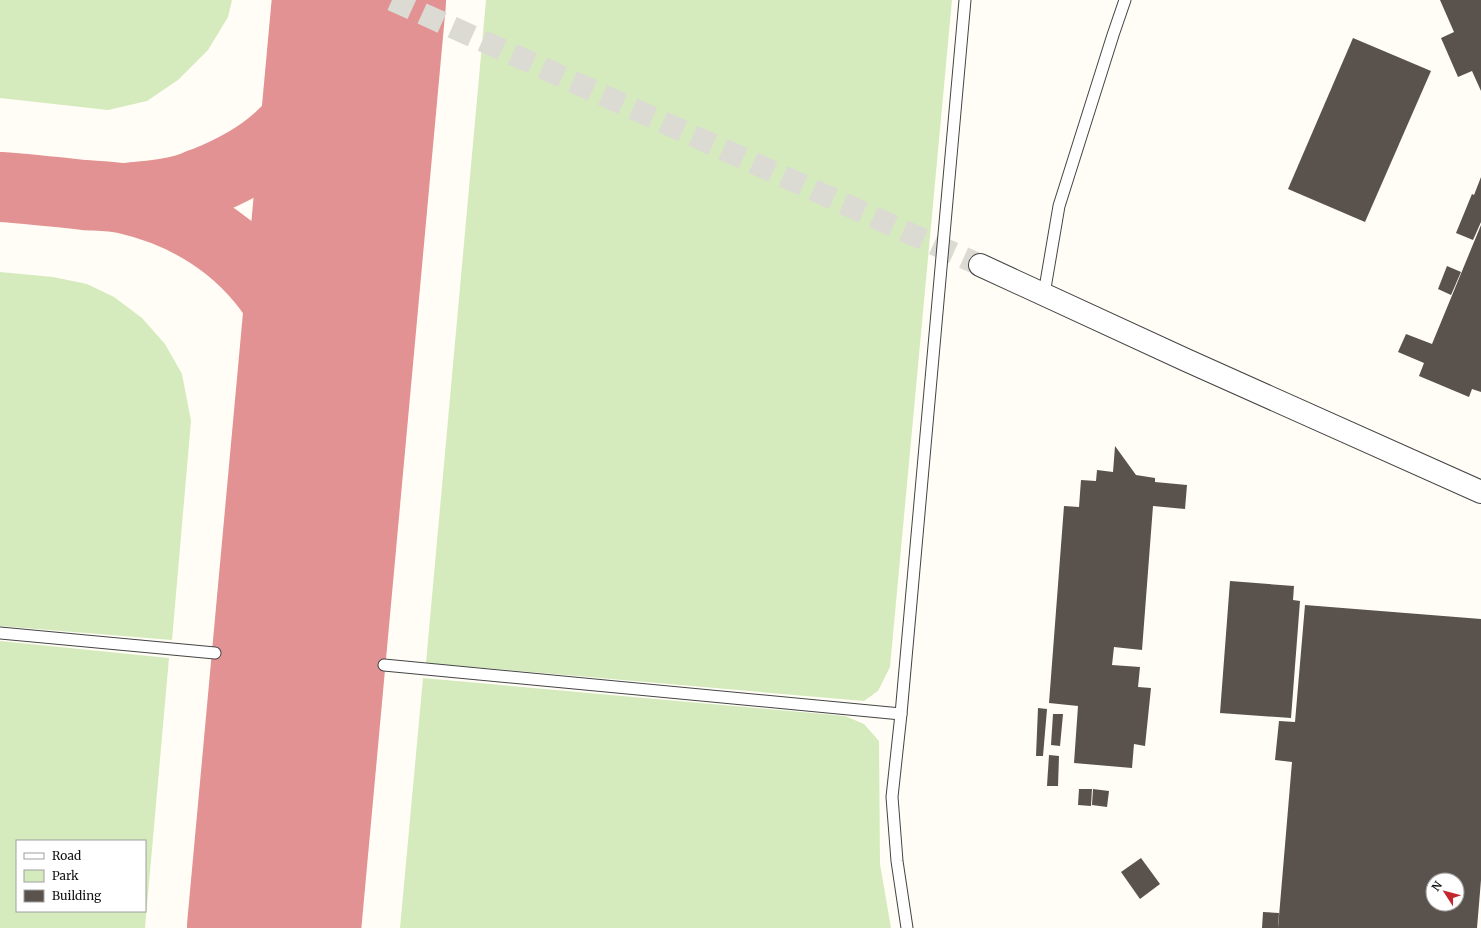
<svg xmlns="http://www.w3.org/2000/svg" width="1481" height="928" font-family="Merriweather,serif">
<style>
.green{fill:#d5ebbd;fill-rule:evenodd}
.lines{fill:none;stroke-linecap:round;stroke-linejoin:round}
.taxiway{stroke:#e29292;stroke-width:70}
.runway{stroke:#e29292;stroke-width:174}
.building{fill:#5a524d;fill-rule:evenodd}
.tertiary-tunnel{stroke:#dbdad3;stroke-width:22;stroke-dasharray:22 11;stroke-linecap:butt}
.service-casing{stroke:#444;stroke-width:13}
.tertiary-casing{stroke:#444;stroke-width:24}
.service{stroke:#fff;stroke-width:11}
.tertiary{stroke:#fff;stroke-width:22}
</style>
<rect width="100%" height="100%" fill="#fffdf5"/>
<!-- green -->
<g class="green">
<path d="M0,0H232L228,17L208,50L178,80L147,101L108,110L0,98Z"/>
<path d="M486,0H952L890,667L878,691L864,701L426,663Z"/>
<path d="M0,272L53,277L87,284L114,297L142,318L165,344L182,374L191,421L172,640L0,626Z"/>
<path d="M0,641L169,658L145,928H0ZM17,841H145V911H17Z"/>
<path d="M423,678L845,716L864,724L879,741L880,864L891,928H400Z"/>
</g>
<g class="lines">
<!-- taxiway -->
<g class="taxiway">
<path d="M0,187C28,189 56,192 84,195C98,196 113,196 126,199C204,217 264,264 296,336C301,347 306,359 309,370C315,395 316,420 318,445"/>
<path d="M125,198C144,196 164,195 182,190C190,188 198,184 205,182C232,171 257,158 278,139C306,114 330,75 344,41C349,28 351,13 355,0"/>
</g>
<!-- runway -->
<path class="runway" d="M274,928L359,0"/>
</g>
<!-- building -->
<g class="building">
<path d="M1440,0H1481V91L1472,71L1458,77L1441,38L1454,32Z"/>
<path d="M1353,38L1431,71L1365,222L1288,189Z"/>
<path d="M1481,177V222L1473,240L1456,233L1472,194L1474,195Z"/>
<path d="M1481,225V392L1472,389L1469,397L1419,376L1424,363L1398,352L1406,334L1432,344Z"/>
<path d="M1447,266L1461,272L1451,295L1438,289Z"/>
<path d="M1115,446L1136,475L1155,478V482L1187,485L1185,509L1153,506L1142,650L1114,647L1112,665L1140,667L1138,687L1151,688L1145,746L1134,744L1132,768L1074,763L1078,706L1049,703L1064,506L1079,507L1081,480L1096,481L1097,470L1113,472Z"/>
<path d="M1230,581L1294,586L1293,600L1300,601L1291,718L1220,713Z"/>
<path d="M1305,605L1481,619V880L1477,928H1278L1292,762L1275,760L1279,721L1295,722ZM1433,880H1457V904H1433Z"/>
<path d="M1038,708L1047,709L1043,756H1036Z"/>
<path d="M1053,714H1063L1060,746L1051,745Z"/>
<path d="M1049,755L1059,756L1058,786H1047Z"/>
<path d="M1079,789H1092L1091,806L1078,805Z"/>
<path d="M1093,789L1109,791L1107,807L1092,805Z"/>
<path d="M1141,858L1160,884L1140,899L1121,872Z"/>
<path d="M1263,912L1279,913L1278,928H1262Z"/>
</g>
<g class="lines">
<!-- tertiary-tunnel -->
<path class="tertiary-tunnel" d="M392,0L980,265"/>
<defs>
<g id="service">
<path d="M1044,294L1059,206L1113,35L1125,0"/>
<path d="M0,633L215,653"/>
<path d="M384,665L901,714"/>
<path d="M907,928L897,861L892,797L901,714L965,0"/>
</g>
<path id="tertiary" d="M980,265L1186,360L1481,492"/>
</defs>
<!-- service casing -->
<use href="#service" class="service-casing"/>
<!-- tertiary casing -->
<use href="#tertiary" class="tertiary-casing"/>
<!-- service -->
<use href="#service" class="service"/>
<!-- tertiary -->
<use href="#tertiary" class="tertiary"/>
</g>
<!-- legend -->
<rect x="16" y="840" width="130" height="72" fill="#ffffff" stroke="#a0a0a0"/>
<rect x="24" y="853" width="20" height="6" fill="#ffffff" stroke="#a0a0a0"/>
<text x="52" y="860" font-size="12" fill="#111111">Road</text>
<rect x="24" y="870" width="20" height="12" fill="#d5ebbd" stroke="#a0a0a0"/>
<text x="52" y="880" font-size="12" fill="#111111">Park</text>
<rect x="24" y="890" width="20" height="12" fill="#5a524d" stroke="#a0a0a0"/>
<text x="52" y="900" font-size="12" fill="#111111">Building</text>
<!-- north arrow -->
<g transform="translate(1445 892) rotate(306)"><circle r="19" fill="#ffffff" stroke="#a0a0a0"/>
<path d="M0-3L7 15L0 10L-7 15Z" fill="#c4262e"/>
<text y="-6" font-size="11" font-weight="bold" text-anchor="middle" fill="#111111">N</text>
</g>
</svg>
